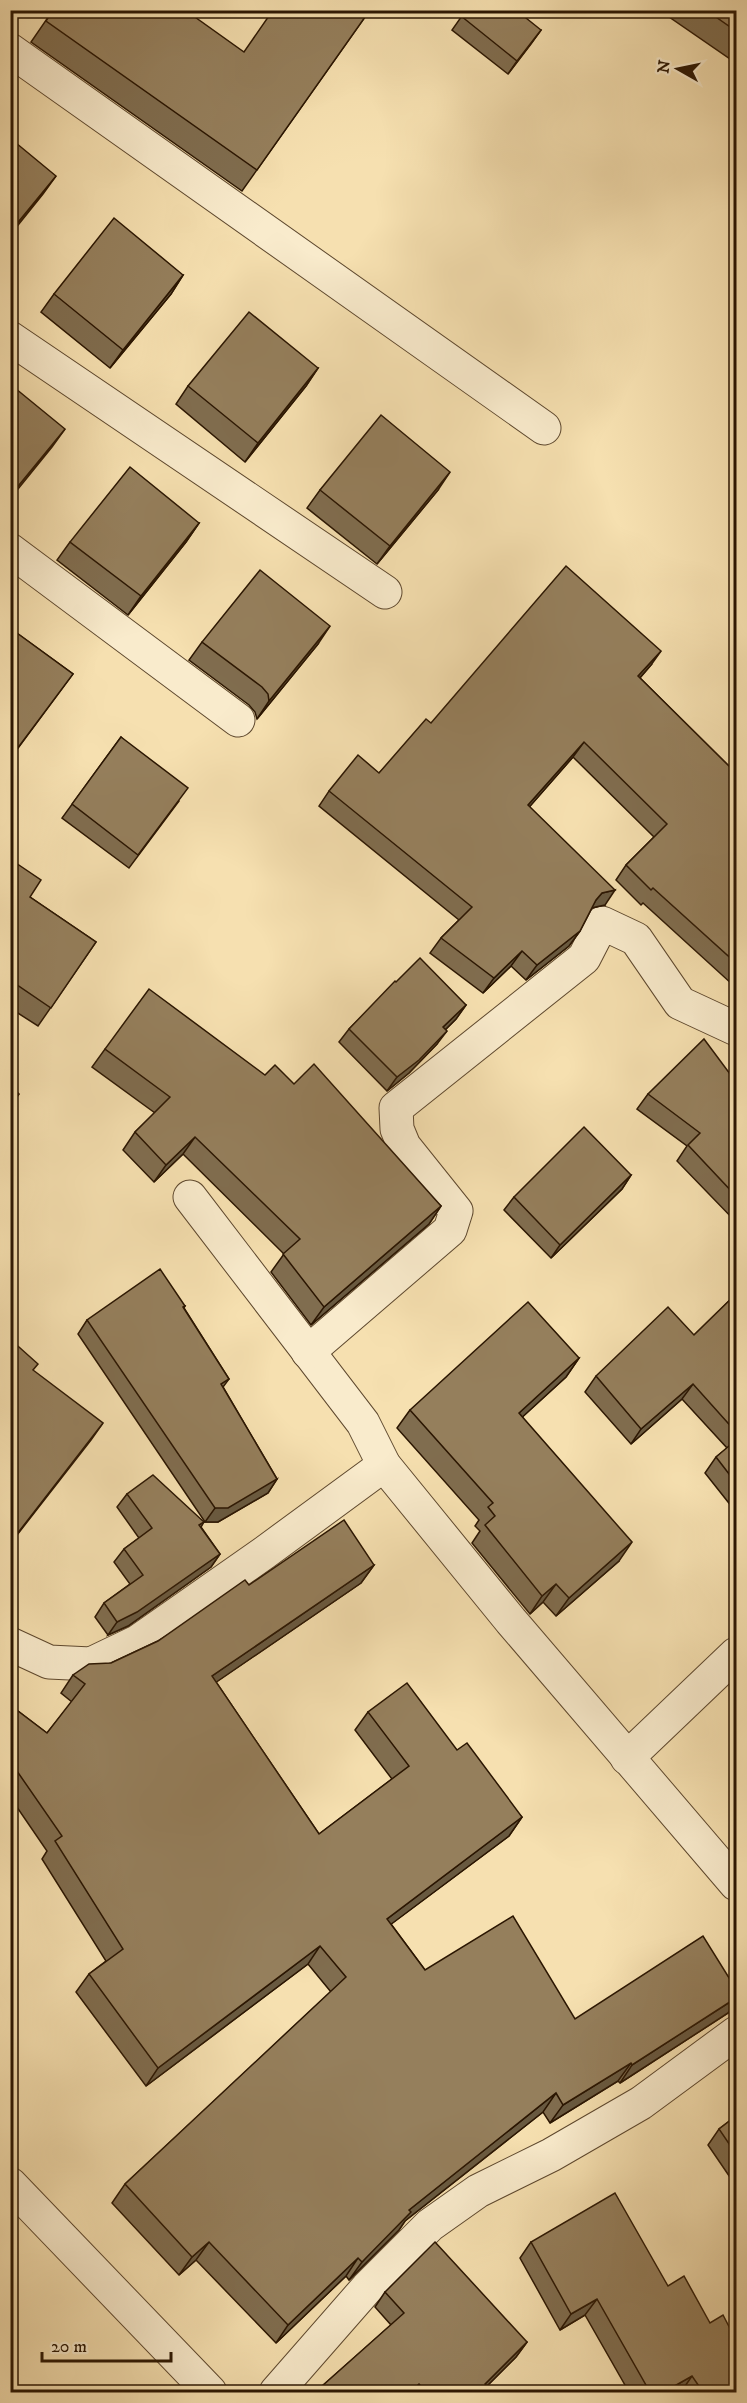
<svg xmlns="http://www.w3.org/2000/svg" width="747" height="2403" font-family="'IM FELL DW Pica',serif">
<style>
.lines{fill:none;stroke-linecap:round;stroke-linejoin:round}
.minor-casing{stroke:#5e482e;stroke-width:35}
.minor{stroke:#f9ebcc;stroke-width:33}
.wall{fill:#806d4f;stroke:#2b1602;stroke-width:1.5}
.shaded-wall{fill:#685940;stroke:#2b1602;stroke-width:1.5}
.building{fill:#957f5c;stroke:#2b1602;stroke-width:1.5}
</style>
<rect width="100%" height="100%" fill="#f6e0b0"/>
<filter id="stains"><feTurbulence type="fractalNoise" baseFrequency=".00333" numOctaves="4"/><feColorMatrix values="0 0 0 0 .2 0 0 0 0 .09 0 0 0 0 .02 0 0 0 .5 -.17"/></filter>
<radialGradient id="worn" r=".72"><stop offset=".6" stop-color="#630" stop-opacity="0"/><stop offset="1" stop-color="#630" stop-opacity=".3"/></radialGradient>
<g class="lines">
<defs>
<g id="minor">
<path d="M10,50L544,428"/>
<path d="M10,338L385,592"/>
<path d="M10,550L238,720"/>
<path d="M190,1197L363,1423L384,1465L511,1621L736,1884"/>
<path d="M308,1352L450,1230L456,1211L404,1146L397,1129L396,1108L584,958L602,923L636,939L680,1003L736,1029"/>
<path d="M10,1644L49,1662L91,1664L137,1642L264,1553L384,1465"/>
<path d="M627,1758L736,1654"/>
<path d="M10,2184L210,2392"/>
<path d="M276,2392L367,2288L430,2225L478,2191L551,2155L641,2103L736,2033"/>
</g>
</defs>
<!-- minor casing -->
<use href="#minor" class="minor-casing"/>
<!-- minor -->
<use href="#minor" class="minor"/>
</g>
<!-- wall -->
<g class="wall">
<path d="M53,10L244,52L370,10L242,191L31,42Z"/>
<path d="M466,10L541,30L508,74L452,30Z"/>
<path d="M659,10H736V63Z"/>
<path d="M183,275L171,294L110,368L41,312L54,294Z"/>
<path d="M318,368L306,386L245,462L176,404L188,386Z"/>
<path d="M320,490H438L377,564L307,508Z"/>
<path d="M199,523L186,542L128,615L57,560L70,542Z"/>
<path d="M10,628L73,674L10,759Z"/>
<path d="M202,642L318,644L257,719L255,712L249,705L189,660Z"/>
<path d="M651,665L640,678L736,773V981L733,985L643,903L641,905L616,880L626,865L654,837L573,757L529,807L605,905L592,908L580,931L569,946L526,980L511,966L483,993L430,953L441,938L459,920L319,806L329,791L379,773L431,723Z"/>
<path d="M121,737L179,801L129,868L62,818Z"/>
<path d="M10,859L30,897L96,942L38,1026L10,1008Z"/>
<path d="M396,982L466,1005L456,1019L445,1030L437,1044L409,1073L387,1091L339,1042L349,1029Z"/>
<path d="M105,1049L265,1075L294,1084L441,1206L429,1224L311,1325L271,1272L284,1254L183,1154L154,1182L123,1150L135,1132L155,1113L92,1067Z"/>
<path d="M736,1082V1222L677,1161L687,1146L637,1109L648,1094Z"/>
<path d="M631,1175L622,1189L551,1258L504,1210L514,1197Z"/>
<path d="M736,1294V1512L705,1473L716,1457L727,1448L682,1399L631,1444L585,1392L596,1376L694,1335Z"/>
<path d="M185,1306L184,1308L229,1379L223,1387L277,1479L268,1493L218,1522H205L78,1334L87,1320Z"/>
<path d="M579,1358L566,1377L522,1417L619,1561L556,1616L543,1602L530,1614L472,1543L480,1531L475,1526L479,1520L397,1428L410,1410Z"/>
<path d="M127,1494L204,1522L201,1527L220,1554L211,1567L128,1626L108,1635L95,1617L104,1603L130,1584L114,1562L124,1549L139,1538L117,1507Z"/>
<path d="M374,1565L361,1583L216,1682L319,1834L392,1779L355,1730L368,1712L457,1750L522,1817L509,1836L391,1924L425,1970L575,2019L728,2013L620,2083L618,2081L550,2123L543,2112L405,2221L399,2230L349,2280L346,2276L276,2343L196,2260L179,2275L112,2203L125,2184L331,1992L308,1964L146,2086L76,1992L89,1974L106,1961L42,1859L47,1851L10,1797V1705L47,1733L72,1702L61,1693L73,1675L111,1663L158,1641L249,1585Z"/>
<path d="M736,2116V2186L708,2145L719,2129Z"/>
<path d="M531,2242L668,2286L710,2323L736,2392H629L585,2315L560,2330L520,2258Z"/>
<path d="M385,2292L527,2342L516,2357L487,2386L492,2392H317L321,2387L391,2325L375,2307Z"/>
</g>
<!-- shaded-wall -->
<g class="shaded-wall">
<path d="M541,30L531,44L508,74L517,61Z"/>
<path d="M56,176L43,194L10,235V232Z"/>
<path d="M183,275L171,294L110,368L123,350Z"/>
<path d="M318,368L306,386L245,462L258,443Z"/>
<path d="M65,429L52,447L10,499V496Z"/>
<path d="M450,472L438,490L377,564L390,546Z"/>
<path d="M199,523L186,542L128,615L141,596Z"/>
<path d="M330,626L318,644L257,719L269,701Z"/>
<path d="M661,651L651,665L628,691L638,676Z"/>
<path d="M584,742L573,757L518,820L528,805Z"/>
<path d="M615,890L605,905L591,908L596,900L602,893Z"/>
<path d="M580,931L569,946L526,980L537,965Z"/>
<path d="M522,951L511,966L483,993L494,978Z"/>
<path d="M466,1005L456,1019L434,1041L443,1027Z"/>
<path d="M447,1031L437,1044L409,1073L387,1091L397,1077Z"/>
<path d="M19,1094L10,1107V1103Z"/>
<path d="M195,1137L183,1154L154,1182L166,1165Z"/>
<path d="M631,1175L622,1189L551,1258L560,1245Z"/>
<path d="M441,1206L429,1224L311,1325L324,1307Z"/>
<path d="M579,1358L566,1377L506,1432L519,1413Z"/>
<path d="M693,1384L682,1399L631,1444L641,1429Z"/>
<path d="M103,1423L91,1440L10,1544V1543Z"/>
<path d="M277,1479L268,1493L218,1522H205L215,1508Z"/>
<path d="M632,1542L619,1561L556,1616L569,1598Z"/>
<path d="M220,1554L211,1567L128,1626L108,1635L117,1622Z"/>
<path d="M374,1565L361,1583L199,1694L212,1676Z"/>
<path d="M556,1584L543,1602L530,1614L542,1596Z"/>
<path d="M522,1817L509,1836L374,1937L387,1919Z"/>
<path d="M320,1946L308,1964L146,2086L158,2068Z"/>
<path d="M736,1998V2001L728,2013L620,2083L632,2065Z"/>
<path d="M631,2063L618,2081L550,2123L563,2105Z"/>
<path d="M556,2093L543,2112L405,2221L399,2230L349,2280L362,2262L409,2210Z"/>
<path d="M209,2242L196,2260L179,2275L192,2257Z"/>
<path d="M358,2258L346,2276L276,2343L288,2325Z"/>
<path d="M597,2299L585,2315L560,2330L571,2314Z"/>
<path d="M527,2342L516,2357L481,2392L485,2384Z"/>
<path d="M692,2376L681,2392H664Z"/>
</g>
<!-- building -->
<g class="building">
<path d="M53,10H185L244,52L273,10H370L257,170L46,21Z"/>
<path d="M466,10H516L541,30L517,61L461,16Z"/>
<path d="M706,10H736V31Z"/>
<path d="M10,138L56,176L10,232Z"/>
<path d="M114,218L183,275L123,350L54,294Z"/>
<path d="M249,312L318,368L258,443L188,386Z"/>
<path d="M10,384L65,429L10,496Z"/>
<path d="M381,415L450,472L390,546L320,490Z"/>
<path d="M130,467L199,523L141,596L70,542Z"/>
<path d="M566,566L661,651L638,676L736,773V963L653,888L651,890L626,865L667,824L584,742L528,805L615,890L602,893L596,900L580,931L537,965L522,951L494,978L441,938L472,907L329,791L358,755L379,773L426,719L431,723Z"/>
<path d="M260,570L330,626L269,701L268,694L262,687L202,642Z"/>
<path d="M10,628L73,674L14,753L10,750Z"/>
<path d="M121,737L188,788L138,855L72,804Z"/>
<path d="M10,859L41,880L30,897L96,942L51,1008L10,980Z"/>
<path d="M420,958L466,1005L443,1027L447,1031L419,1060L397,1077L349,1029L395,981L396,982Z"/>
<path d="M149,989L265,1075L275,1065L294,1084L314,1064L441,1206L324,1307L283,1254L300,1239L195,1137L166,1165L135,1132L170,1097L105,1049Z"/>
<path d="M704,1039L736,1082V1196L688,1145L700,1133L648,1094Z"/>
<path d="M10,1085L19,1094L10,1103Z"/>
<path d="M584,1127L631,1175L560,1245L514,1197Z"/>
<path d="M160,1269L185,1306L183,1307L229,1379L221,1384L277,1479L228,1508H215L87,1320Z"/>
<path d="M736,1294V1432L693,1384L641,1429L596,1376L668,1307L694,1335Z"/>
<path d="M528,1302L579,1358L519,1413L632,1542L569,1598L556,1584L542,1596L485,1525L495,1516L488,1507L493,1503L410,1410Z"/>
<path d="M10,1339L38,1364L33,1370L103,1423L10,1543Z"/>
<path d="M736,1440V1483L716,1457Z"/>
<path d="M153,1475L204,1522L199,1525L220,1554L137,1612L117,1622L104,1603L143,1575L124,1549L152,1528L127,1494Z"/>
<path d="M344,1520L374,1565L212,1676L319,1834L409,1766L368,1712L407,1683L457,1750L467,1743L522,1817L387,1919L425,1970L513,1916L575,2019L703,1936L736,1989V1998L632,2065L631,2063L563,2105L556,2093L409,2210L411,2212L362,2262L358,2258L288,2325L209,2242L192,2257L125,2184L346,1977L320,1946L158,2068L89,1974L123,1949L55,1841L62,1836L10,1761V1705L47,1733L85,1684L73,1675L89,1664L111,1663L158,1641L245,1580L249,1585Z"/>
<path d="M736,2116V2154L719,2129Z"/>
<path d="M615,2193L668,2286L684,2276L710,2323L723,2315L736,2340V2392H703L692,2376L664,2392H650L597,2299L571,2314L531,2242Z"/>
<path d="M435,2242L527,2342L485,2384L492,2392H426L419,2384L410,2392H326L321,2387L404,2313L385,2292Z"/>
</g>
<!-- margin -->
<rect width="747" height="2403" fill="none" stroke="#f6e0b0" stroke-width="36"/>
<rect x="12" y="12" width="723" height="2379" fill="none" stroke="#2b1602" stroke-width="3"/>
<rect x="18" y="18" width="711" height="2367" fill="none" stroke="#2b1602" stroke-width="1.5"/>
<!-- north arrow -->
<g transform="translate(678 69) rotate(279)" stroke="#f9ebcc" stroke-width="4.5" paint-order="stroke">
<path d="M0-4.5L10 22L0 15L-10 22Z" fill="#2b1602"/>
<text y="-9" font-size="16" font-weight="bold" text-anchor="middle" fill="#2b1602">N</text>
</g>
<!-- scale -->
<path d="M42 2352v9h129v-9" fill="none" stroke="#2b1602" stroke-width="3"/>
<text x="51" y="2352" font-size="18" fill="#2b1602" stroke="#f9ebcc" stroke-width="4.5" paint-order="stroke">20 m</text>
<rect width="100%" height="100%" filter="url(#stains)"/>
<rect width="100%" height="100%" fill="url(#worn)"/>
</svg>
